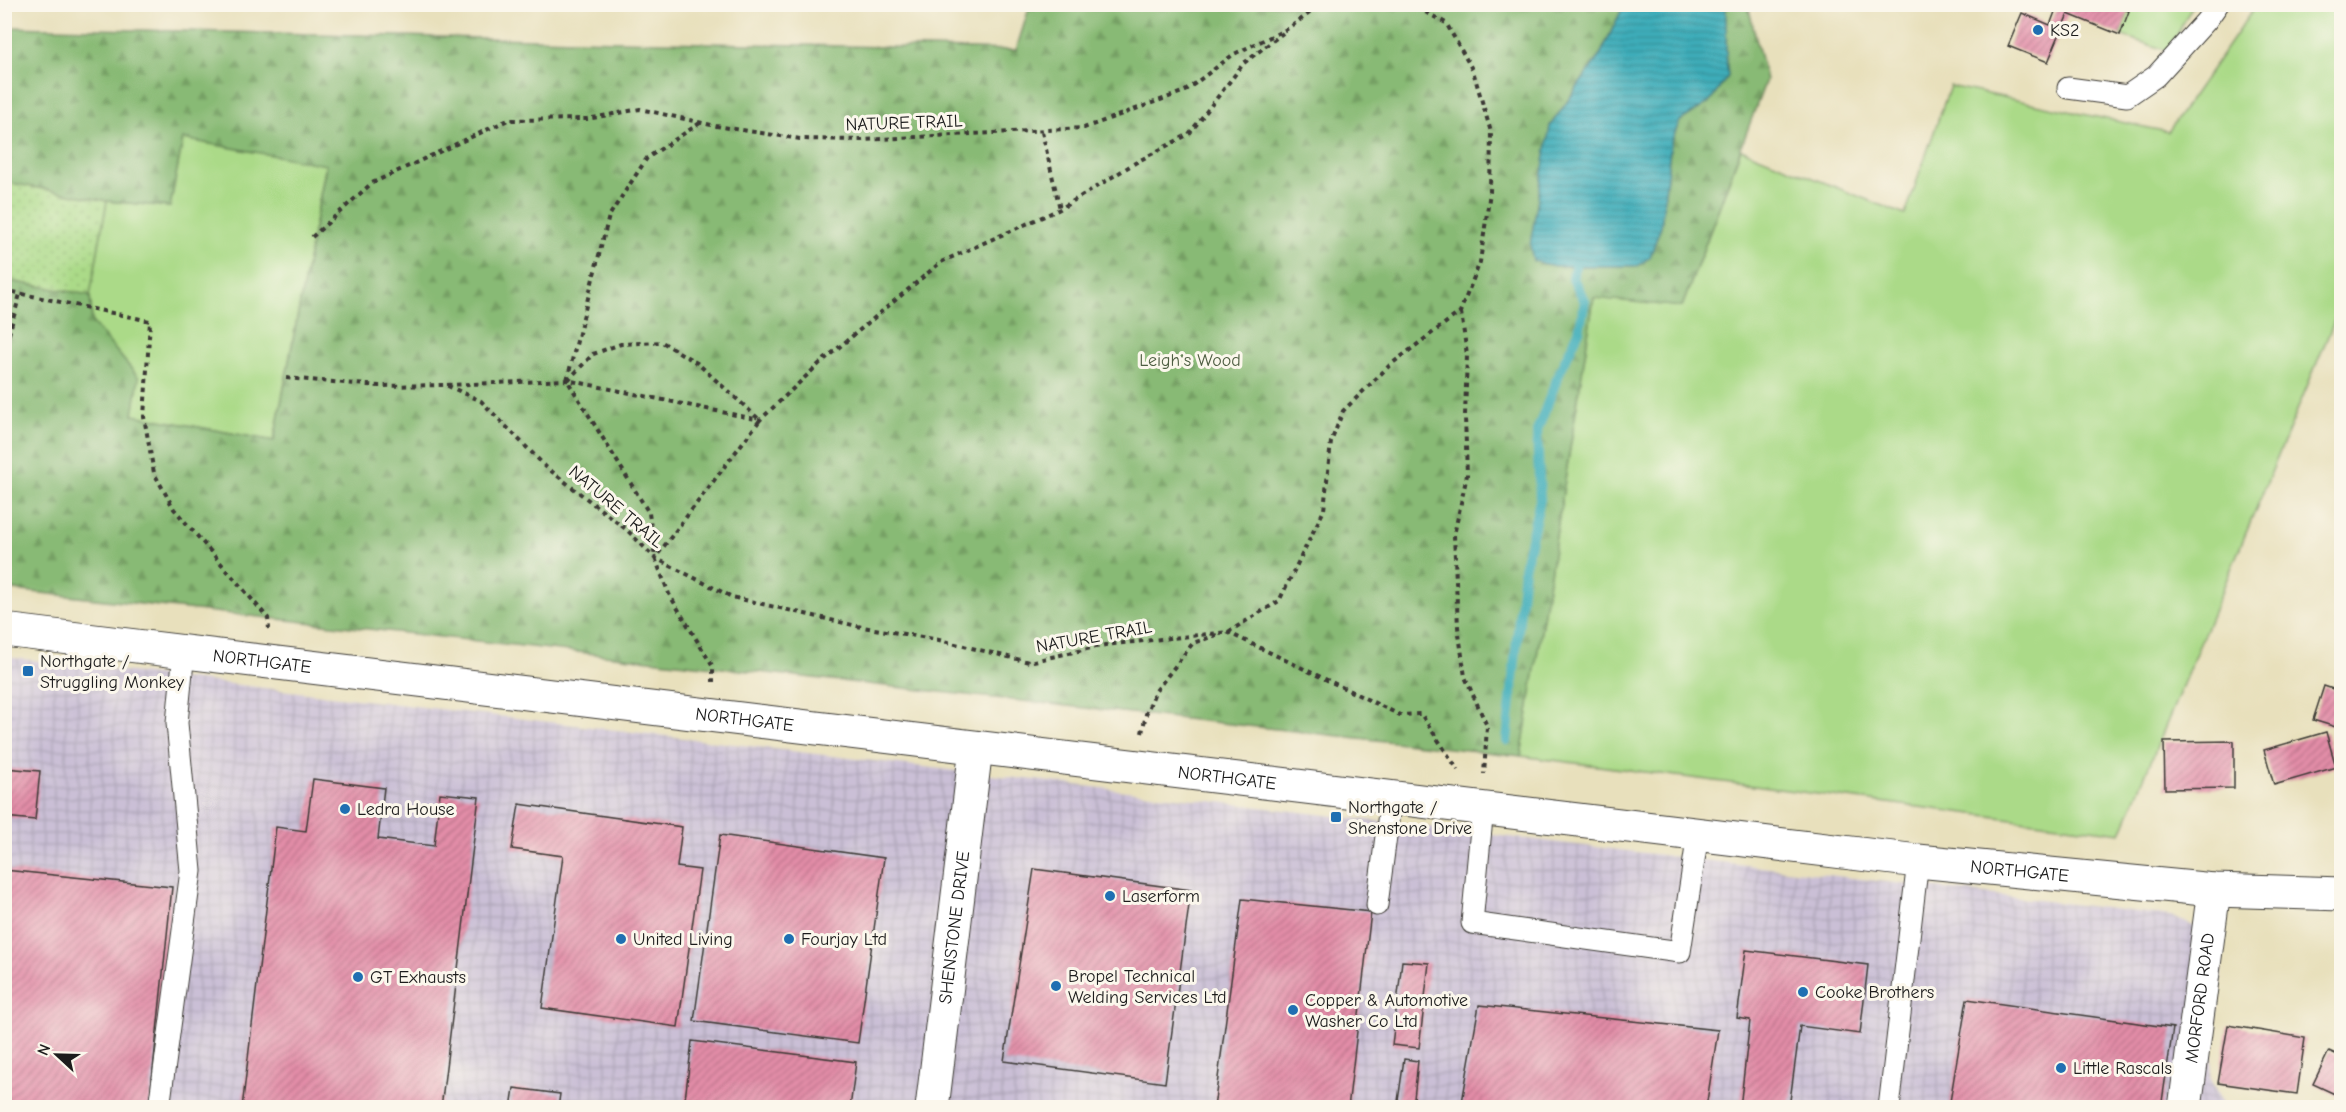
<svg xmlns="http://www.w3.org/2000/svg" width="2346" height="1112" font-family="'Comic Neue',sans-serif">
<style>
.industrial{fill:url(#industrial-grid)}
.grass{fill:#abda88;stroke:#647b52;stroke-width:1.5}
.forest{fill:url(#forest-firs);stroke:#526b48;stroke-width:1.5}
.park{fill:url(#park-dots);stroke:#647b52;stroke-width:1.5}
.water{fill:url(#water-rules);stroke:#2d646b;stroke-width:1.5}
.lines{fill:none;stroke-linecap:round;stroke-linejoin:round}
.stream{stroke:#3eadba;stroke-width:10}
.building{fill:url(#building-hatch)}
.service-casing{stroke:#3b3934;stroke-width:23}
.minor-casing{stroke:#3b3934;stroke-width:35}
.secondary-casing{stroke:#3b3934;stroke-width:35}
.path{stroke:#3b3934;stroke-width:4;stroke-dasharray:4.5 4.5;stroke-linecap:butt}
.service{stroke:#fff;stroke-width:21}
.minor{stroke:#fff;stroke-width:33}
.secondary{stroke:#fff;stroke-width:33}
.poi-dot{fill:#1f6fb2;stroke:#fbf7ec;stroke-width:2}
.labels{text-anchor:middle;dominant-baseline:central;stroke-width:6;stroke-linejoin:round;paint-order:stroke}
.poi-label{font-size:18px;fill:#1c1c1c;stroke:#fbf7ec;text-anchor:start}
.street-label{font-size:18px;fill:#1c1c1c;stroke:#fbf7ec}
.park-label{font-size:18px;fill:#4e5e42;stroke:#fbf7ec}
</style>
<defs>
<pattern id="industrial-grid" width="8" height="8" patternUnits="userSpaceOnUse" patternTransform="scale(1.5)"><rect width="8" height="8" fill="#cabfd6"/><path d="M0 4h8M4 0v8" fill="none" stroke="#ada4b7"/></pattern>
<pattern id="forest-firs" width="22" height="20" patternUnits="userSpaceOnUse" patternTransform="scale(1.5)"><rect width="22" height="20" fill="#88ba74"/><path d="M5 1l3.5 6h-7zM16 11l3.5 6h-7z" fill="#759f64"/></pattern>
<pattern id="park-dots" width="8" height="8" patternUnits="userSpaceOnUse" patternTransform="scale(1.5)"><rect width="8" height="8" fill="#abda88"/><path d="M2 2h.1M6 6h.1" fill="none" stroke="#93ba75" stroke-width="1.8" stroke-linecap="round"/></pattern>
<pattern id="water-rules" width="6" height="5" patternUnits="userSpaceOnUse" patternTransform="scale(1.5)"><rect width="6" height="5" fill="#3eadba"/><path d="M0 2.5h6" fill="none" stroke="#338c96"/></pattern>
<pattern id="building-hatch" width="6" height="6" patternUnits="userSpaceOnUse" patternTransform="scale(1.5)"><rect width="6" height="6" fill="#e38da8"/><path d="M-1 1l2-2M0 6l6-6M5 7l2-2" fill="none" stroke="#b77288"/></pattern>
</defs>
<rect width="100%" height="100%" fill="#fbf7ec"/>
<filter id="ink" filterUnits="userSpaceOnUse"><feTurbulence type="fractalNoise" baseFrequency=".0167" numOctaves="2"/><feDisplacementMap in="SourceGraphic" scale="12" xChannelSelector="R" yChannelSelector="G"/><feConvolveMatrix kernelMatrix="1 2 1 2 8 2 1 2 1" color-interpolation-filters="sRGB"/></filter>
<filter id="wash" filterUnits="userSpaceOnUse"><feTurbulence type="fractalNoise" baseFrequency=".008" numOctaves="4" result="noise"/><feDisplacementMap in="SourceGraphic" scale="24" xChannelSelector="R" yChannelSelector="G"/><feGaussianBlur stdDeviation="1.35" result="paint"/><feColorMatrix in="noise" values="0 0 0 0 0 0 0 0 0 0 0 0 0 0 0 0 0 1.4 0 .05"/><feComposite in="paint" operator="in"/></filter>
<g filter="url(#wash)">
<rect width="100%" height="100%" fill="#e8e0bc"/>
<!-- industrial -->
<path class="industrial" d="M5,657L2171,916L2225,940L2210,1079L2224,1107L5,1108Z"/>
<!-- grass -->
<g class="grass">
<path d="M2112,5H2193L2168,51L2120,35L2129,11Z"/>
<path d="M2256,5H2341V305L2121,833L1521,756L1594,297L1682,307L1741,149L1905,215L1950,86L2168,132Z"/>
<path d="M183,138L326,164L274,441L133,415L92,322L90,295L107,201L170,207Z"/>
</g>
<!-- forest -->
<path class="forest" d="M1030,5H1624L1600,55L1550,126L1554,266H1638L1661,226L1671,142L1680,121L1710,102L1728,76C1724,51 1728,29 1725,5H1748L1766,80L1682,307L1594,298L1521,756L5,589V280L90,295L92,322L139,378L133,415L274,441L326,165L183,139L170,207L107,201L5,182V27L1016,50Z"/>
<!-- park -->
<path class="park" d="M5,182L107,201L90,295L5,280Z"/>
<!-- water -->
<path class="water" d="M1624,5H1725C1728,29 1724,51 1728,76L1710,102L1680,121L1671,142L1661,226L1650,257L1638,266H1554L1533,261L1530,245L1550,126L1600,55Z"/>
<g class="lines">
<!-- stream -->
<path class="stream" d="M1507,741L1524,569L1540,500L1537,431L1560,371L1579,331L1585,301L1573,279L1575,266"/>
</g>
<g id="blocks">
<!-- building -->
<g class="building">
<path d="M2058,4H2112L2129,11L2120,35L2068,14L2048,62L2008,46L2022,13L2050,25Z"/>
<path d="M2324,686L2342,692V729L2313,720Z"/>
<path d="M2326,732L2336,767L2274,785L2264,750Z"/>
<path d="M2234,741V788L2165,789L2164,742Z"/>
<path d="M4,768L40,771L35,820L4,817Z"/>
<path d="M313,779L384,788L378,839L434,846L440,793L479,797L441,1108H242L276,827L306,831Z"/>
<path d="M519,804L682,827L677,867L700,870L678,1027L542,1008L563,856L512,849Z"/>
<path d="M720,835L884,858L858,1043L694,1021Z"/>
<path d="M1034,869L1191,890L1165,1083L1004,1061Z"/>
<path d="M4,870L172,887L149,1108H4Z"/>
<path d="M1242,899L1371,912L1348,1108H1214Z"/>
<path d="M1746,950L1868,965L1860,1034L1800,1026L1789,1108H1740L1750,1020L1737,1018Z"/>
<path d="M1402,961L1429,963L1419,1048L1392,1045Z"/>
<path d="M1967,999L2173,1028L2161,1108H1949Z"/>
<path d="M1479,1005L1718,1030L1706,1108H1461Z"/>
<path d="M2228,1025L2305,1038L2297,1094L2218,1083Z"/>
<path d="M692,1041L856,1062L850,1108H684Z"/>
<path d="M2329,1051L2342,1057V1108H2334L2339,1096L2313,1084Z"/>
<path d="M1404,1059L1418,1061L1413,1108H1397Z"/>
<path d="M514,1088L560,1094L558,1108H511Z"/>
</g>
</g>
</g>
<g filter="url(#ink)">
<use href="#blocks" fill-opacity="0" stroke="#3b3934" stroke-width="1.5"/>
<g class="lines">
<defs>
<g id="service">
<path d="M2068,88L2127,96L2156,76L2206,21L2218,4"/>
<path d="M1483,808L1472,923L1680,952L1698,834"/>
<path d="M1377,905L1391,798"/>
<path d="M159,1108L191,871L177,723L184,651"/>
<path d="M1889,1108L1918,861"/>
</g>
<g id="minor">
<path id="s1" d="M932,1108L976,748"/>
<path id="s2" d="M2185,1108L2214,890"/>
</g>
<g id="secondary">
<path id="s3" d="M4,630L1918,861L2214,890L2342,894"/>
</g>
</defs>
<!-- service casing -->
<use href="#service" class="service-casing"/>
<!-- minor casing -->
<use href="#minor" class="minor-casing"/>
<!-- secondary casing -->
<use href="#secondary" class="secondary-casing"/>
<!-- path -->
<g class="path">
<path d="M700,123L647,158L609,216L567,380L649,513L655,558L669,594L713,667V682"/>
<path d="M1042,132L1060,209"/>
<path d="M312,237L372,183L508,120L587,119L640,109L716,126L800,139L862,140L1084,128L1185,91L1234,54L1289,28L1322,4"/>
<path d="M4,290L150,321L144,417L154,473L174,509L268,618L269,629"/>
<path d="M1461,312L1467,355L1465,416L1467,475L1454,535L1458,627L1465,677L1487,726L1484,774"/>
<path d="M4,352L20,294"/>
<path d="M286,378L379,386L446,385L481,401L546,467L627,530L655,558L732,597L857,626L939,640L1029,662L1105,645L1228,632L1279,601L1324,510L1331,442L1343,411L1390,365L1460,312L1480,262L1490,192L1491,132L1473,71L1446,23L1410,4"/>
<path d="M568,380L593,354L621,344L662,342L697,363L760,420L655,558"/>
<path d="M447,385L567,380L760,420L819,364L941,262L1060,209L1135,163L1189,134L1244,63L1283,33"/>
<path d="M1227,632L1400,715L1421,714L1458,770"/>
<path d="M1142,733L1146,714L1155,692L1193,643L1220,634"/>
</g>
<!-- service -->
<use href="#service" class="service"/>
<!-- minor -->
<use href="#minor" class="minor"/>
<!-- secondary -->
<use href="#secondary" class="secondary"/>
</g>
</g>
<!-- markers -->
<g class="poi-dot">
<circle cx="2038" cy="30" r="6"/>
<rect x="22" y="665" width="12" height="12" rx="3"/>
<circle cx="345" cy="809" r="6"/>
<rect x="1330" y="811" width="12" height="12" rx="3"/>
<circle cx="1110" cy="896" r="6"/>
<circle cx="621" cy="939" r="6"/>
<circle cx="789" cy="939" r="6"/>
<circle cx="358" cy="977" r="6"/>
<circle cx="1056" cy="986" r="6"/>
<circle cx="1803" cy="992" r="6"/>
<circle cx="1293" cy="1010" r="6"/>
<circle cx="2061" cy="1068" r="6"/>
</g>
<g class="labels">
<!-- poi labels -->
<g class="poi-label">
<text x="2050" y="30">KS2</text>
<text x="40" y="661">Northgate /<tspan x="40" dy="21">Struggling Monkey</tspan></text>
<text x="1348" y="807">Northgate /<tspan x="1348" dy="21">Shenstone Drive</tspan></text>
<text x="357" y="809">Ledra House</text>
<text x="1122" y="896">Laserform</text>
<text x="633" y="939">United Living</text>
<text x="801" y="939">Fourjay Ltd</text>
<text x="1068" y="976">Bropel Technical<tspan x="1068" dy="21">Welding Services Ltd</tspan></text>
<text x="370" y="977">GT Exhausts</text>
<text x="1815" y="992">Cooke Brothers</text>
<text x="1305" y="1000">Copper &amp; Automotive<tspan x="1305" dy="21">Washer Co Ltd</tspan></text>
<text x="2073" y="1068">Little Rascals</text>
</g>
<!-- street labels -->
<g class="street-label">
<text transform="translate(904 123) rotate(-2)">NATURE TRAIL</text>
<text transform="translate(616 507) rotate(40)">NATURE TRAIL</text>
<text transform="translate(1094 637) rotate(-10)">NATURE TRAIL</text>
<text stroke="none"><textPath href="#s3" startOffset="260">NORTHGATE</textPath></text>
<text stroke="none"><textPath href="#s3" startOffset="746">NORTHGATE</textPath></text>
<text stroke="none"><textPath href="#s3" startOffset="1232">NORTHGATE</textPath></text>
<text stroke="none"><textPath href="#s3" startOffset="2030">NORTHGATE</textPath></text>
<text stroke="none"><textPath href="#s1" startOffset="182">SHENSTONE DRIVE</textPath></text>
<text stroke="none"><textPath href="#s2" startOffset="111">MORFORD ROAD</textPath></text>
</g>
<!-- park labels -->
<g class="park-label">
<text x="1190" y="360">Leigh's Wood</text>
</g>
</g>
<!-- margin -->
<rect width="2346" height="1112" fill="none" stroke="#fbf7ec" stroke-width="24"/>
<!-- north arrow -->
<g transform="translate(57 1055) rotate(292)" stroke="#fbf7ec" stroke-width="4.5" paint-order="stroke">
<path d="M0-4.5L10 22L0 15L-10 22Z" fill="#1c1c1c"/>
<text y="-9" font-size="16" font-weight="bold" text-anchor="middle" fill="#1c1c1c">N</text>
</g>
</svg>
